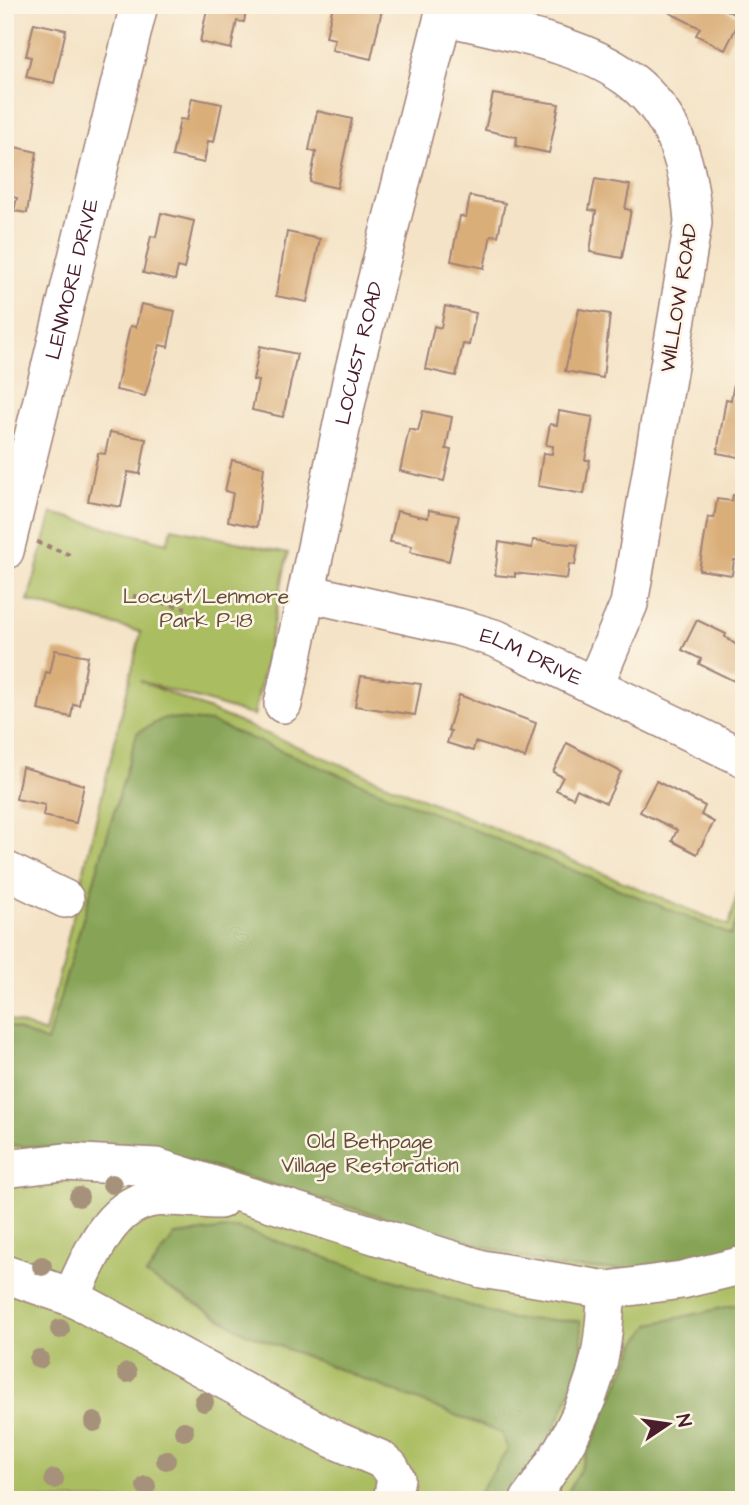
<svg xmlns="http://www.w3.org/2000/svg" width="749" height="1505" font-family="'Architects Daughter',sans-serif">
<style>
.green{fill:#aabd61;stroke:#7a6e46;stroke-width:2}
.forest{fill:#87a457;stroke:#686241;stroke-width:2}
.building{fill:#daae79}
.lines{fill:none;stroke-linecap:round;stroke-linejoin:round}
.minor-casing{stroke:#9f8178;stroke-width:40}
.path{stroke:#9f8178;stroke-width:4.5;stroke-dasharray:5 5;stroke-linecap:butt}
.minor{stroke:#fff;stroke-width:37}
.tree{fill:#a6917a}
.labels{text-anchor:middle;dominant-baseline:central;stroke-width:5;stroke-linejoin:round;paint-order:stroke}
.street-label{font-size:21px;fill:#4a1f2b;stroke:#fcf5e5}
.park-label{font-size:21px;fill:#674e3b;stroke:#fcf5e5}
</style>
<rect width="100%" height="100%" fill="#fcf5e5"/>
<filter id="ink" filterUnits="userSpaceOnUse"><feTurbulence type="fractalNoise" baseFrequency=".0143" numOctaves="2"/><feDisplacementMap in="SourceGraphic" scale="14" xChannelSelector="R" yChannelSelector="G"/><feConvolveMatrix kernelMatrix="1 2 1 2 8 2 1 2 1" color-interpolation-filters="sRGB"/></filter>
<filter id="wash" filterUnits="userSpaceOnUse"><feTurbulence type="fractalNoise" baseFrequency=".00686" numOctaves="4" result="noise"/><feDisplacementMap in="SourceGraphic" scale="28" xChannelSelector="R" yChannelSelector="G"/><feGaussianBlur stdDeviation="1.57" result="paint"/><feColorMatrix in="noise" values="0 0 0 0 0 0 0 0 0 0 0 0 0 0 0 0 0 1.4 0 .05"/><feComposite in="paint" operator="in"/></filter>
<g filter="url(#wash)">
<rect width="100%" height="100%" fill="#f4e3c6"/>
<!-- green -->
<path class="green" d="M52,513L167,543L172,528L288,553L254,716L140,681L729,926L744,867V1500H5V1018L45,1033L141,632L28,601Z"/>
<!-- forest -->
<g class="forest">
<path d="M164,718L211,722L731,935L744,901V1246L710,1258L631,1270L556,1267L170,1155L5,1145V1024L47,1042L137,733Z"/>
<path d="M237,1228L510,1319L580,1321L584,1362L543,1453L509,1500H474L508,1449L501,1433L246,1333L146,1275L175,1235Z"/>
<path d="M744,1303V1500H563L577,1476L637,1342L651,1324Z"/>
</g>
<g id="blocks">
<!-- building -->
<g class="building">
<path d="M208,5H247L244,22L237,21L231,49L200,42Z"/>
<path d="M333,5H383L371,59L332,50L335,39L326,37Z"/>
<path d="M674,5H717L741,18L725,50L696,35L700,28L670,13Z"/>
<path d="M34,23L66,30L54,83L26,77L31,57L26,56Z"/>
<path d="M493,94L559,104L549,153L516,146L517,137L485,130Z"/>
<path d="M192,98L222,104L214,142L208,141L204,163L172,156L180,119L187,120Z"/>
<path d="M317,111L352,119L337,188L310,182L316,152L309,150Z"/>
<path d="M6,145L37,152L27,213L14,211L17,198L5,195Z"/>
<path d="M595,179L630,185L625,209L631,210L622,258L590,252L596,211L589,210Z"/>
<path d="M470,196L505,203L498,236L491,235L484,268L451,261L460,216L466,217Z"/>
<path d="M161,213L194,221L184,269L178,267L175,280L143,273L151,236L156,237Z"/>
<path d="M287,232L320,239L307,302L276,296Z"/>
<path d="M141,304L175,311L168,347L160,345L145,396L116,390L130,326L136,327Z"/>
<path d="M445,306L476,313L469,345L463,344L456,376L425,369L434,326L441,328Z"/>
<path d="M579,309L610,314L603,378L565,371Z"/>
<path d="M260,346L297,354L283,417L252,410L258,381L253,380Z"/>
<path d="M735,378L744,380V458L717,453L726,399L731,400Z"/>
<path d="M423,411L452,417L446,449L451,450L444,481L400,471L409,429L418,431Z"/>
<path d="M559,411L593,417L585,460H590L584,494L538,486L543,453L552,454L553,446L546,445L550,424L557,425Z"/>
<path d="M110,432L146,439L140,474L128,472L121,507L88,501L98,453L105,454Z"/>
<path d="M232,460L264,467L257,527L228,521L233,493L225,491Z"/>
<path d="M733,495L744,497L741,561L734,560L732,575L699,570L708,517L714,518L717,499L732,501Z"/>
<path d="M429,510L459,516L449,561L410,552L412,546L390,542L397,511L428,518Z"/>
<path d="M533,540L578,545L575,565L569,564L567,579L515,573V577L495,575L499,542L532,548Z"/>
<path d="M697,620L726,634L725,637L744,650V661L734,681L699,664L701,659L682,650Z"/>
<path d="M55,650L88,656L79,705L73,704L71,717L38,710L46,672L50,673Z"/>
<path d="M361,676L421,684L415,715L355,706Z"/>
<path d="M459,695L536,723L525,758L475,742L473,751L447,743L451,731L448,730Z"/>
<path d="M567,743L621,772L606,803L577,789L573,798L556,790L563,777L553,772Z"/>
<path d="M22,767L84,785L76,823L43,816L45,805L16,799Z"/>
<path d="M656,781L705,806L701,815L714,822L697,854L672,841L677,830L640,812Z"/>
</g>
</g>
</g>
<g filter="url(#ink)">
<use href="#blocks" fill-opacity="0" stroke="#9f8178" stroke-width="2"/>
<g class="lines">
<defs>
<g id="minor">
<path d="M443,16C578,49 683,57 693,223L629,604L595,684"/>
<path id="s1" d="M5,551L139,5"/>
<path id="s2" d="M307,593L458,627L497,639L744,758"/>
<path id="s3" d="M283,704L352,377L446,5"/>
<path d="M5,870L65,899"/>
<path d="M5,1169L64,1162L156,1167L482,1269L607,1290L682,1280L744,1265"/>
<path d="M5,1274L71,1297L333,1439L380,1459L390,1467L396,1478L392,1500"/>
<path d="M71,1297C90,1260 107,1204 155,1198C175,1195 199,1200 220,1200"/>
<path d="M529,1500C560,1456 587,1413 599,1360C604,1337 605,1313 607,1290"/>
</g>
</defs>
<!-- minor casing -->
<use href="#minor" class="minor-casing"/>
<!-- path -->
<g class="path">
<path d="M37,542L72,556"/>
<path d="M133,596L186,608"/>
</g>
<!-- minor -->
<use href="#minor" class="minor"/>
</g>
<!-- trees -->
<g class="tree">
<circle cx="112" cy="1184" r="10"/>
<circle cx="79" cy="1197" r="10"/>
<circle cx="42" cy="1266" r="10"/>
<circle cx="60" cy="1329" r="10"/>
<circle cx="39" cy="1359" r="10"/>
<circle cx="127" cy="1373" r="10"/>
<circle cx="204" cy="1402" r="10"/>
<circle cx="94" cy="1422" r="10"/>
<circle cx="184" cy="1431" r="10"/>
<circle cx="166" cy="1460" r="10"/>
<circle cx="54" cy="1479" r="10"/>
<circle cx="146" cy="1486" r="10"/>
</g>
</g>
<g class="labels">
<!-- street labels -->
<g class="street-label">
<text stroke="none"><textPath href="#s1" startOffset="280">LENMORE DRIVE</textPath></text>
<text transform="translate(679 298) rotate(-81)">WILLOW ROAD</text>
<text stroke="none"><textPath href="#s3" startOffset="359">LOCUST ROAD</textPath></text>
<text stroke="none"><textPath href="#s2" startOffset="234">ELM DRIVE</textPath></text>
</g>
<!-- park labels -->
<g class="park-label">
<text x="206" y="596">Locust/Lenmore<tspan x="206" dy="24">Park P-18</tspan></text>
<text x="370" y="1141">Old Bethpage<tspan x="370" dy="24">Village Restoration</tspan></text>
</g>
</g>
<!-- margin -->
<rect width="749" height="1505" fill="none" stroke="#fcf5e5" stroke-width="28"/>
<!-- north arrow -->
<g transform="translate(668 1424) rotate(77)" stroke="#fcf5e5" stroke-width="5" paint-order="stroke">
<path d="M0-5L12 26L0 18L-12 26Z" fill="#4a1f2b"/>
<text y="-10" font-size="19" font-weight="bold" text-anchor="middle" fill="#4a1f2b">N</text>
</g>
</svg>
